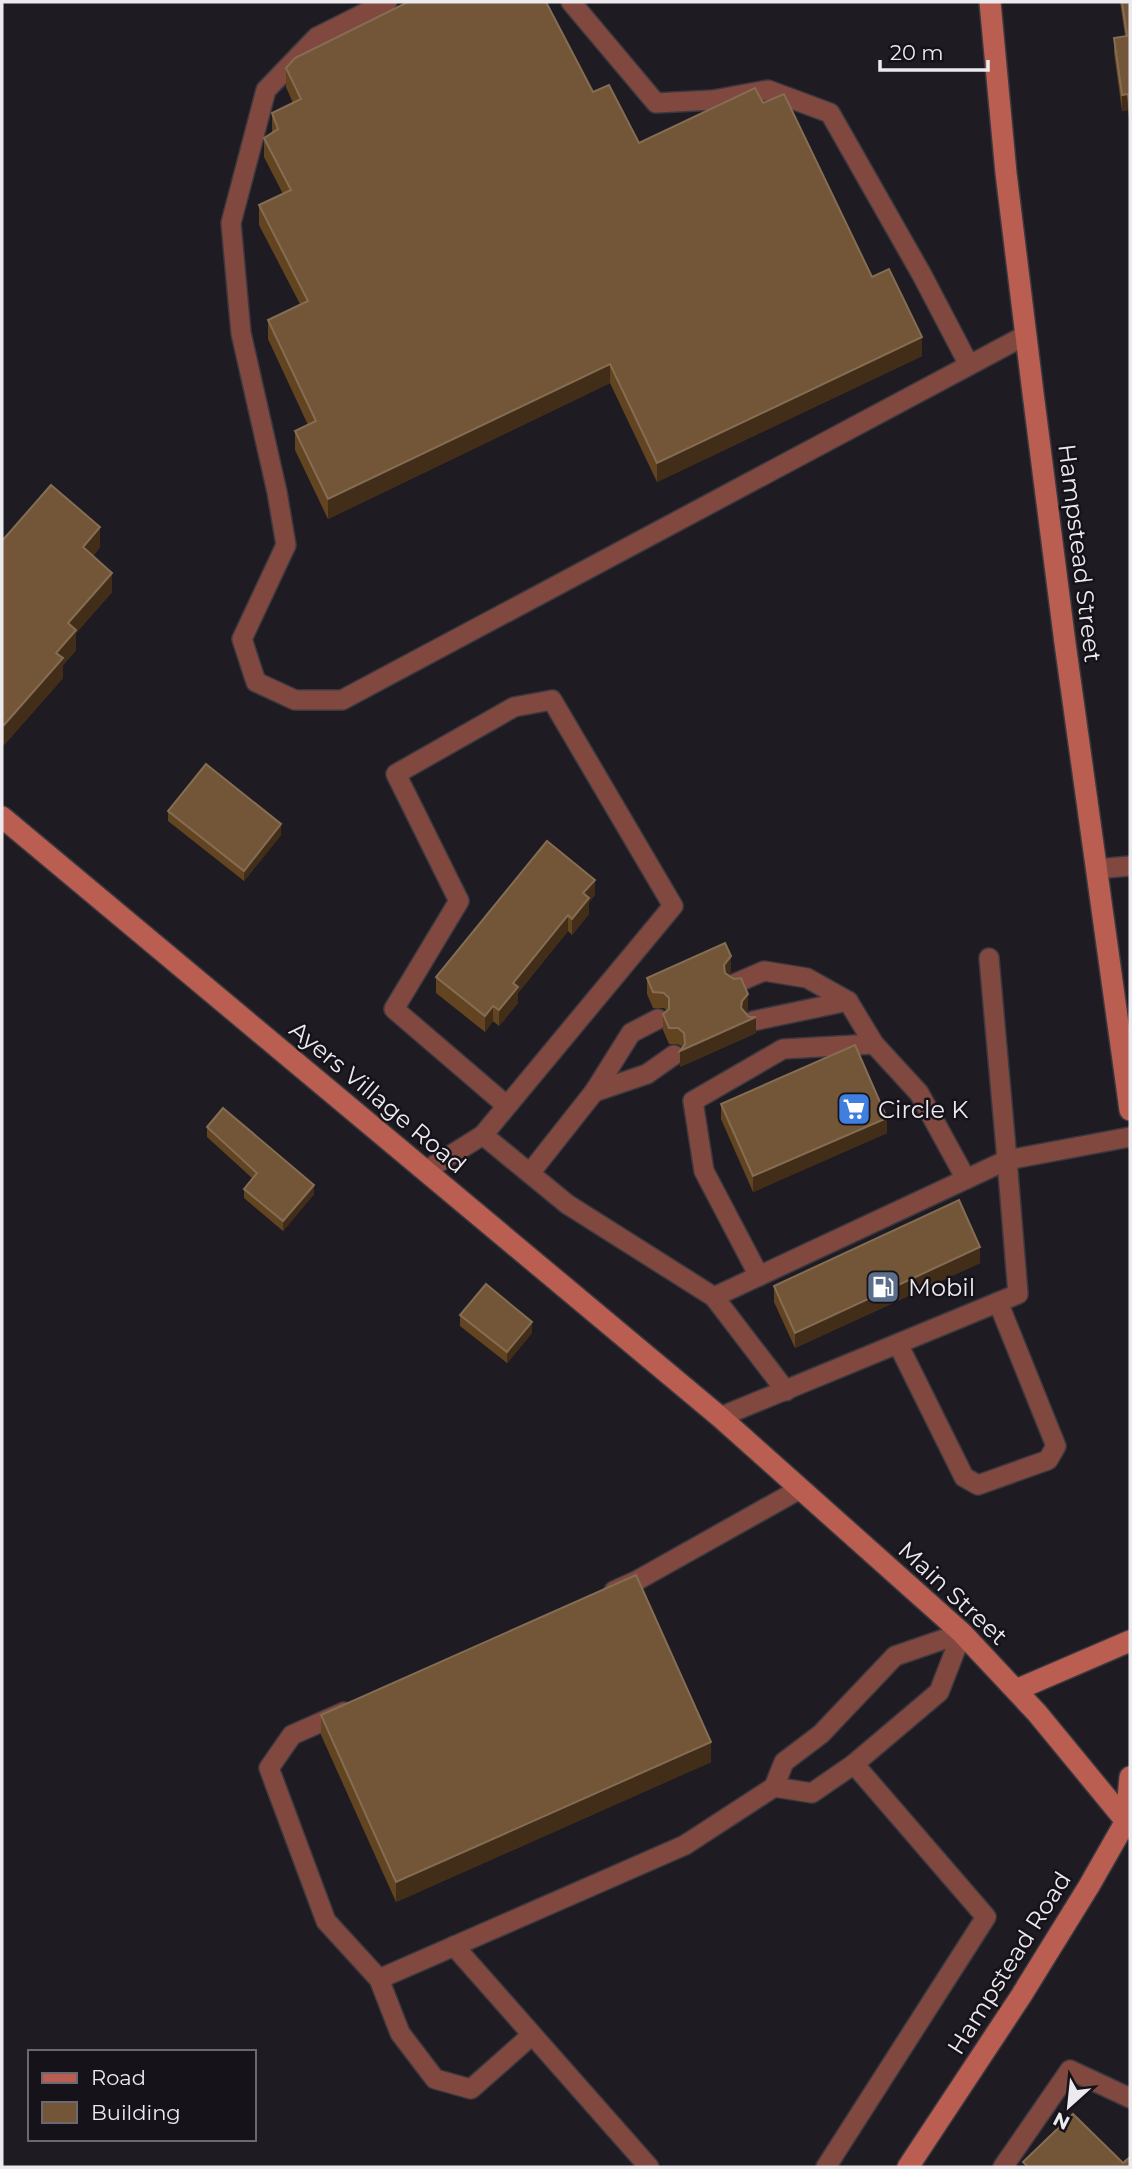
<svg xmlns="http://www.w3.org/2000/svg" width="1132" height="2169" font-family="Montserrat,sans-serif">
<style>
.lines{fill:none;stroke-linecap:round;stroke-linejoin:round}
.lane-casing{stroke:#3b393f;stroke-width:22}
.secondary-casing{stroke:#3b393f;stroke-width:24}
.lane{stroke:#81483f;stroke-width:19}
.secondary{stroke:#b95e50;stroke-width:21}
.wall{fill:#634421}
.shaded-wall{fill:#412d18}
.building{fill:#725637;stroke:#856d54;stroke-width:2}
.labels{text-anchor:middle;dominant-baseline:central;stroke-width:5;stroke-linejoin:round;paint-order:stroke}
.street-label{font-size:24px;fill:#eceaef;stroke:#151319}
.poi-label{font-size:24px;fill:#eceaef;stroke:#151319;text-anchor:start}
</style>
<rect width="100%" height="100%" fill="#1e1c22"/>
<g class="lines">
<defs>
<g id="lane">
<path d="M387,2L317,37L266,90L231,223L241,333L277,492L286,545L242,639L256,682L295,700H342L1026,335"/>
<path d="M571,2L656,103L713,100L768,90L830,113L922,275L969,365"/>
<path d="M1096,869L1130,866"/>
<path d="M736,983L764,971L807,978L848,1001L874,1044"/>
<path d="M753,1021L848,1001"/>
<path d="M594,1092L647,1074L674,1055"/>
<path d="M483,1135L673,906L552,700L514,707L396,774L459,901L394,1009L507,1106"/>
<path d="M425,1171L483,1135L567,1204L714,1297"/>
<path d="M530,1173L594,1092L631,1033L658,1019"/>
<path d="M759,1276L704,1171L693,1101L783,1049L874,1044L919,1093L966,1179"/>
<path d="M898,1344L964,1477L978,1485L1048,1460L1056,1446L998,1302"/>
<path d="M786,1391L714,1297L1007,1160L989,958"/>
<path d="M720,1417L1018,1294L1007,1160L1130,1137"/>
<path d="M614,1591L636,1581L800,1489"/>
<path d="M344,1712L292,1735L269,1768L326,1921L379,1979L685,1845L774,1787L784,1762L821,1734L895,1656L962,1633"/>
<path d="M774,1787L812,1793L854,1764L939,1692L962,1633"/>
<path d="M454,1946L649,2167"/>
<path d="M379,1979L400,2033L435,2079L471,2089L532,2035"/>
<path d="M826,2167L986,1917L854,1764"/>
<path d="M1003,2167L1070,2070L1130,2098"/>
</g>
<g id="secondary">
<path d="M990,2L1006,173L1033,393L1065,643L1130,1110"/>
<path d="M2,817L720,1417L962,1633L1037,1713L1130,1826"/>
<path d="M1016,1690L1130,1641"/>
<path d="M908,2167L1021,1996L1089,1886L1126,1821L1130,1777"/>
</g>
</defs>
<!-- lane casing -->
<use href="#lane" class="lane-casing"/>
<!-- secondary casing -->
<use href="#secondary" class="secondary-casing"/>
<!-- lane -->
<use href="#lane" class="lane"/>
<!-- secondary -->
<use href="#secondary" class="secondary"/>
</g>
<!-- wall -->
<g class="wall">
<path d="M1120,2H1130V130L1128,110L1122,111L1114,53V38L1125,36Z"/>
<path d="M286,68L593,92L639,143L763,103L922,356L657,482L610,383L328,519L295,450V431L308,425L268,339V320L300,304L259,225V205L283,194L264,157V138L272,133V113L293,103L286,87Z"/>
<path d="M2,541L100,547L93,556L112,592L76,633V650L63,665V678L4,745L2,742Z"/>
<path d="M168,811L281,835L244,881L168,821Z"/>
<path d="M595,895L589,902V914L572,935L568,931L518,993V1003L499,1026L493,1021L485,1032L436,993V977Z"/>
<path d="M731,972L728,975L748,1010L745,1013L756,1033L680,1067L683,1047L678,1044H669L663,1030V1014L667,1011L664,1008H653L647,994V978Z"/>
<path d="M721,1104L887,1133L753,1192L721,1119Z"/>
<path d="M207,1127L314,1194L283,1231L244,1198V1189L252,1178L207,1137Z"/>
<path d="M980,1263L795,1348L774,1302V1286Z"/>
<path d="M460,1315L532,1333L507,1363L460,1326Z"/>
<path d="M321,1715L711,1762L396,1902L321,1735Z"/>
</g>
<!-- shaded-wall -->
<g class="shaded-wall">
<path d="M1128,94V110L1122,111V95Z"/>
<path d="M922,337V356L657,482V463Z"/>
<path d="M610,364V383L328,519V499Z"/>
<path d="M100,527V547L83,567V547Z"/>
<path d="M112,573V592L76,633V650L63,665V678L4,745V725L56,653L68,623Z"/>
<path d="M281,824V835L244,881V871Z"/>
<path d="M595,880V895L589,902V914L572,935V919L583,893Z"/>
<path d="M568,915V931L518,993V1003L499,1026V1010L513,983Z"/>
<path d="M731,956V972L724,981V965Z"/>
<path d="M748,994V1010L742,1017H756V1033L680,1067V1051Z"/>
<path d="M493,1006V1021L485,1032V1016Z"/>
<path d="M887,1118V1133L753,1192V1176Z"/>
<path d="M314,1185V1194L283,1231V1221Z"/>
<path d="M980,1247V1263L795,1348V1333Z"/>
<path d="M532,1322V1333L507,1363V1352Z"/>
<path d="M711,1742V1762L396,1902V1882Z"/>
</g>
<!-- building -->
<g class="building">
<path d="M408,2H546L593,92L609,85L639,143L755,88L763,103L784,94L872,277L889,269L922,337L657,463L610,364L328,499L295,431L316,421L268,320L308,301L259,205L291,190L264,138L278,129L272,113L301,99L286,68L295,58Z"/>
<path d="M1122,2H1130V115L1128,94L1122,95L1114,38L1127,36Z"/>
<path d="M51,485L100,527L83,547L112,573L68,623L76,630L56,653L63,658L4,725L2,722V541Z"/>
<path d="M206,764L281,824L244,871L168,811Z"/>
<path d="M547,841L595,880L583,893L589,898L572,919L568,915L513,983L518,987L499,1010L493,1006L485,1016L436,977Z"/>
<path d="M725,943L731,956L724,965L725,973L734,979L741,978L748,994L742,1001L741,1008L749,1017H756L680,1051L685,1044L684,1033L678,1028H669L663,1014L669,1009V998L664,993L653,992L647,978Z"/>
<path d="M855,1045L887,1118L753,1176L721,1104Z"/>
<path d="M223,1108L314,1185L283,1221L244,1189L257,1173L207,1127Z"/>
<path d="M959,1200L980,1247L795,1333L774,1286Z"/>
<path d="M486,1284L532,1322L507,1352L460,1315Z"/>
<path d="M636,1575L711,1742L396,1882L321,1715Z"/>
<path d="M1073,2114L1123,2163L1130,2157V2167H1028L1023,2162Z"/>
</g>
<!-- icons -->
<defs>
<symbol id="supermarket-square" viewBox="-11 -11 22 22"><rect x="-9" y="-9" width="18" height="18" rx="4" fill="#3f7fe0" stroke="#151319"/><path d="M-6-5.5h2.5l.6 2H6L4.5 2H-2.5L-4.4-4H-6ZM-1.5 3.2a1.3 1.3 0 1 0 .1 0ZM3 3.2a1.3 1.3 0 1 0 .1 0Z" fill="#fff"/></symbol>
<symbol id="fuel-square" viewBox="-11 -11 22 22"><rect x="-9" y="-9" width="18" height="18" rx="4" fill="#5c6f8a" stroke="#151319"/><path d="M-5.5-6h7V0h2V4h1.3V-2.5L3-4.5l.8-.8L6-3V5H2.5V1h-1V6h-7ZM-4.2-4.7v3.2H.2V-4.7Z" fill="#fff"/></symbol>
</defs>
<g fill-rule="evenodd">
<use href="#supermarket-square" x="835" y="1090" width="38" height="38"/>
<use href="#fuel-square" x="864" y="1268" width="38" height="38"/>
</g>
<g class="labels">
<!-- street labels -->
<g class="street-label">
<text transform="translate(1080 553) rotate(83)">Hampstead Street</text>
<text transform="translate(378 1097) rotate(40)">Ayers Village Road</text>
<text transform="translate(953 1593) rotate(43)">Main Street</text>
<text transform="translate(1009 1963) rotate(-58)">Hampstead Road</text>
</g>
<!-- poi labels -->
<g class="poi-label">
<text x="878" y="1109">Circle K</text>
<text x="908" y="1287">Mobil</text>
</g>
</g>
<!-- border -->
<rect width="1132" height="2169" fill="none" stroke="#eceaef" stroke-width="7"/>
<!-- legend -->
<rect x="28" y="2050" width="228" height="91" fill="#151319" stroke="#6b696f" stroke-width="2"/>
<rect x="42" y="2073" width="35" height="10" fill="#b95e50" stroke="#6b696f" stroke-width="2"/>
<text x="91" y="2085" font-size="21" fill="#eceaef">Road</text>
<rect x="42" y="2102" width="35" height="21" fill="#725637" stroke="#6b696f" stroke-width="2"/>
<text x="91" y="2120" font-size="21" fill="#eceaef">Building</text>
<!-- north arrow -->
<g transform="translate(1069 2106) rotate(207)" stroke="#151319" stroke-width="5" paint-order="stroke">
<path d="M0-5L12 26L0 18L-12 26Z" fill="#eceaef"/>
<text y="-10" font-size="19" font-weight="bold" text-anchor="middle" fill="#eceaef">N</text>
</g>
<!-- scale -->
<path d="M880 60v10h108v-10" fill="none" stroke="#eceaef" stroke-width="3.5"/>
<text x="890" y="60" font-size="21" fill="#eceaef" stroke="#151319" stroke-width="5" paint-order="stroke">20 m</text>
</svg>
